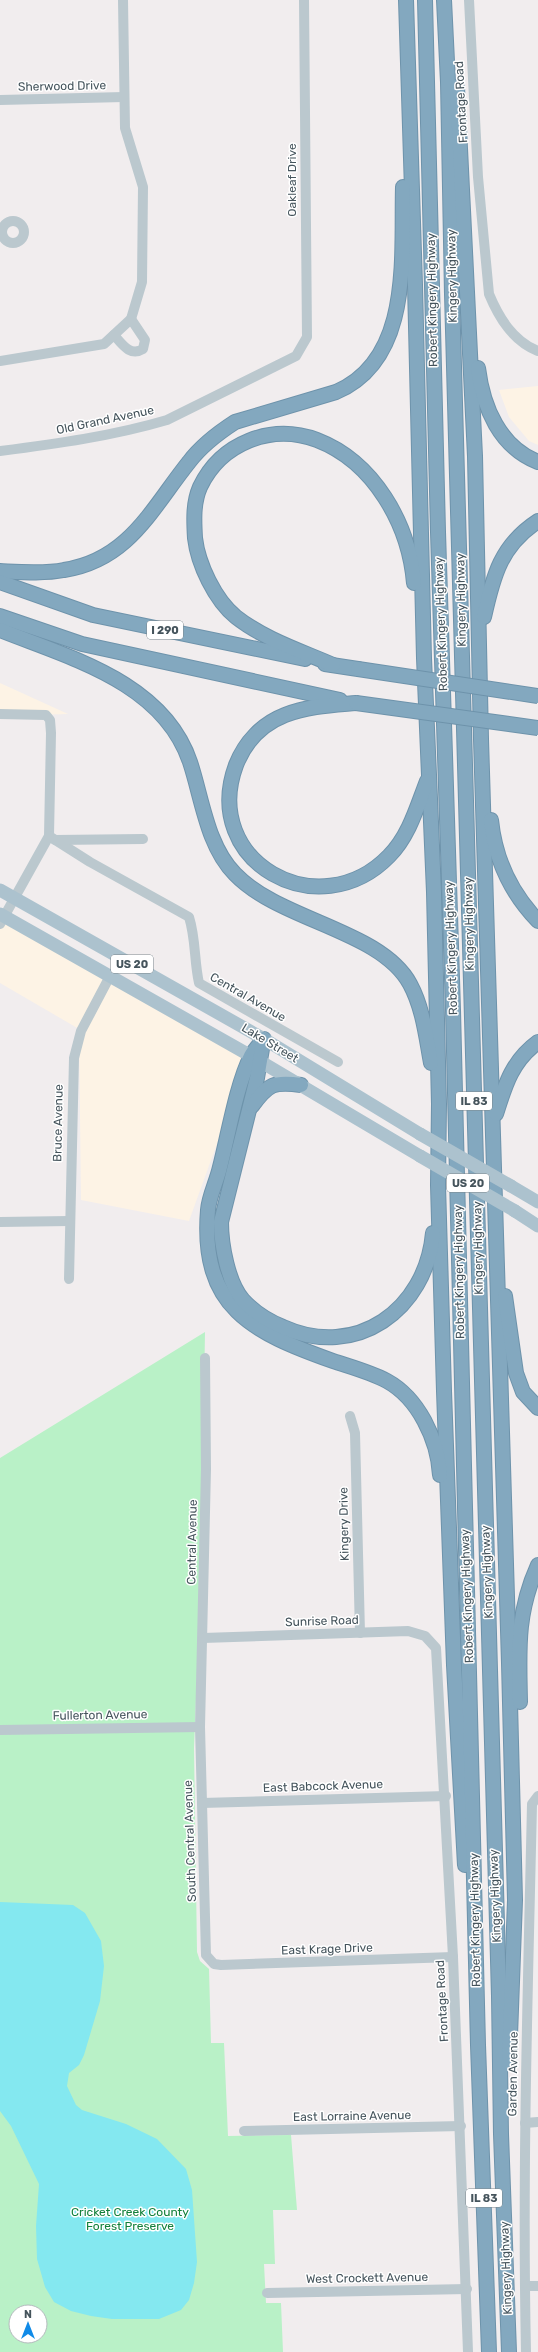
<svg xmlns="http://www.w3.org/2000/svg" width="538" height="2352" font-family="Rubik,sans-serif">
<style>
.commercial{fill:#fdf3e5}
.green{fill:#b9f1c7;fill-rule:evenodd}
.water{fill:#84e8f0}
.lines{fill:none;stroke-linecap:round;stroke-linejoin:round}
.highway-casing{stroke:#6e93ab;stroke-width:16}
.minor{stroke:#bbc8ce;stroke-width:10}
.major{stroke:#acc2ce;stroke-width:13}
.highway{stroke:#83a8bf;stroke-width:14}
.highway-bridge-casing{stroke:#6e93ab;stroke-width:16;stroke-linecap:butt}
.major-bridge{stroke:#acc2ce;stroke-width:13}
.highway-bridge{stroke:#83a8bf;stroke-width:14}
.labels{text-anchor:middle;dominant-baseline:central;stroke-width:3;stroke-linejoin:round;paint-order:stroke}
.shield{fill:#fff;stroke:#7d878d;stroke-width:1}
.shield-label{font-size:11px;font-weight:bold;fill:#45545c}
.street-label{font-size:12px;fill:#45545c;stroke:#fff}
.park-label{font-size:12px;fill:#12813b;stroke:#fff}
</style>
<rect width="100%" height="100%" fill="#f1edee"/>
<!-- commercial -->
<g class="commercial">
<path d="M538,386V445L529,441L509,417L499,390Z"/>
<path d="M0,683L68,714L0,716Z"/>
<path d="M4,919L248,1058L189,1221L81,1200L79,1029L0,983V927Z"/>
</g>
<!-- green -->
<path class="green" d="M205,1332L201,1575L194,1748L197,1952L200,1961L209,1969L211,2043H224L228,2136L291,2135L297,2210H273L275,2264H264L266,2303H281L283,2352H0V1458ZM16,2312H40V2336H16Z"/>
<!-- water -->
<path class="water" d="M0,1902L73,1905L85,1913L101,1941L104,1966L100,2001L84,2055L79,2065L69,2073L67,2086L76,2105L82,2110L126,2124L157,2139L186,2169L192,2190L197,2262L194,2283L189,2300L181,2310L159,2319H112L91,2316L71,2311L54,2302L45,2287L37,2259L36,2226L39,2184L11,2126L0,2111Z"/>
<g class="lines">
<defs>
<g id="highway">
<path d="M406,0L415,285L424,658L434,892L439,1104L438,1185L444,1391L454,1665L465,1865"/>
<path d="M425,0L438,532L453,1010L478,2045L489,2352"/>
<path d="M444,0L448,82L452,294L499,1996L501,2134L509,2352"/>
<path d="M457,87L475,456L481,739L509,1663L515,1900L509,2063"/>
<path d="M478,368C483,408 500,447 538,462"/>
<path d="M0,571C20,572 44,574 64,570C129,560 152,508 189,462C201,446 218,433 235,422L336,392C413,359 401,256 403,187"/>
<path d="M0,582L93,615L305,659"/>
<path d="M0,616L82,644L340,700"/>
<path d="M484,617C493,576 501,545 538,521"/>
<path d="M0,630C70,658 163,682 190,762C202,798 207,846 235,874C280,921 381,930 410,984C423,1008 426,1036 431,1063"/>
<path d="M325,664L358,669"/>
<path d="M333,665C301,651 264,639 236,617C215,600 198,564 195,538C194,521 193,503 200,487C221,443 271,423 317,440C374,462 409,524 414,583"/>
<path d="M356,703C333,705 308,706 285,715C262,724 245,742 236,765C200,862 319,928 389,856C409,836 417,807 427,781"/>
<path d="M491,820C495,859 511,893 538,921"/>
<path d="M264,1039C260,1044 254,1050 251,1056C237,1083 228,1136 220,1167C217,1181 209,1196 208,1210C200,1308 252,1332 333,1361C351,1367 370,1372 387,1381C418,1398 438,1439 440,1475"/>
<path d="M263,1043L257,1078L221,1222C221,1245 228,1283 243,1300C254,1312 268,1321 283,1327C356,1360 426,1310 433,1233"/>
<path d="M252,1106C268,1084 274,1081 301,1085"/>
<path d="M496,1114C505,1085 512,1061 538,1042"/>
<path d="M505,1296L516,1373L523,1392L538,1408"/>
<path d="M520,1702C519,1650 516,1614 538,1565"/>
</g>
</defs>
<!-- highway casing -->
<use href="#highway" class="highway-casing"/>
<!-- minor -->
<g class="minor">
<path d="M469,0L478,177L489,294C499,318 513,341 538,351"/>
<path d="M0,100L124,97"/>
<circle cx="13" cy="232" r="11"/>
<path d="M114,335C122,344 130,357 143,349L145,340L131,319"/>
<path d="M0,361L104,344L131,319L142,282L143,187L125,128L123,0"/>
<path d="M0,451C55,444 113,436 167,420L296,356L307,337L304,0"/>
<path d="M0,714L46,715L50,720L51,733L49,836L0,924"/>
<path d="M49,836L90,862L189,917C196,939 194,961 199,983L338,1062"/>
<path d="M55,840L143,839"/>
<path d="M0,1222L70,1221"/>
<path d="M69,1279L74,1058L81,1031L110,976"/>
<path d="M205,1358L206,1469L200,1727L206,1955L214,1964L221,1965L453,1957"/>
<path d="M350,1416L355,1433L360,1633"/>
<path d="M203,1638L408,1631L425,1636L436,1648L453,1957L468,2352"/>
<path d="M0,1730L200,1727"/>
<path d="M202,1803L446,1796"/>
<path d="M525,2123L538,2122"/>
<path d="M244,2131L461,2126"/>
<path d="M525,2286H538"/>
<path d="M267,2293L467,2289"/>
<path d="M526,2352C522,2169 528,1987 532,1804L538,1796"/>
</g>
<!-- major -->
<g class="major">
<path d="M0,890L264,1039L420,1134"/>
<path d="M0,914L251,1056L420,1156"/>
<path d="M511,1186L538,1202"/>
<path d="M515,1211L538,1226"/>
</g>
<!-- highway -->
<use href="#highway" class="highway"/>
<defs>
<g id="highway-bridge">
<path d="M358,669L538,696"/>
<path d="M356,703L538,728"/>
</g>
</defs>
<!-- highway-bridge casing -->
<use href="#highway-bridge" class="highway-bridge-casing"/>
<!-- major-bridge -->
<g class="major-bridge">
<path d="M420,1134L511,1186"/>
<path d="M420,1156L515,1211"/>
</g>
<!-- highway-bridge -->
<use href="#highway-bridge" class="highway-bridge"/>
</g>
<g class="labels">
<!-- shield labels -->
<g class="shield">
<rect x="147" y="621" width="36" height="18" rx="3"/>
<rect x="111" y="955" width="42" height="18" rx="3"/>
<rect x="456" y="1092" width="36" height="18" rx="3"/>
<rect x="447" y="1174" width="42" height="18" rx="3"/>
<rect x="466" y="2189" width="36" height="18" rx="3"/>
</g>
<g class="shield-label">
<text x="165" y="630">I 290</text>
<text x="132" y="964">US 20</text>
<text x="474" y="1101">IL 83</text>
<text x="468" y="1183">US 20</text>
<text x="484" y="2198">IL 83</text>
</g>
<!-- street labels -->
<g class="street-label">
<text transform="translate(62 86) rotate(-1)">Sherwood Drive</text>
<text transform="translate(461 102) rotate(-93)">Frontage Road</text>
<text transform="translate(292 180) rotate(-90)">Oakleaf Drive</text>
<text transform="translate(452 276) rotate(-91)">Kingery Highway</text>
<text transform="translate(432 300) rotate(-91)">Robert Kingery Highway</text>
<text transform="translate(105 420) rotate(-12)">Old Grand Avenue</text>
<text transform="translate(461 600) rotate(-91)">Kingery Highway</text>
<text transform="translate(441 624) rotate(-92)">Robert Kingery Highway</text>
<text transform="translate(469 924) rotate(-91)">Kingery Highway</text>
<text transform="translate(451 948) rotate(-92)">Robert Kingery Highway</text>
<text transform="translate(248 997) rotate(30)">Central Avenue</text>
<text transform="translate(270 1043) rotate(31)">Lake Street</text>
<text transform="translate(58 1123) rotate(-89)">Bruce Avenue</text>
<text transform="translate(478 1248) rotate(-91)">Kingery Highway</text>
<text transform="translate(459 1272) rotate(-91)">Robert Kingery Highway</text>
<text transform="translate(344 1524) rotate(-91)">Kingery Drive</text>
<text transform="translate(192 1542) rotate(-89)">Central Avenue</text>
<text transform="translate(487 1572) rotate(-92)">Kingery Highway</text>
<text transform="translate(467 1596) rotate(-92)">Robert Kingery Highway</text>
<text transform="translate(322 1621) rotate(-2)">Sunrise Road</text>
<text transform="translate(100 1715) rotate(-1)">Fullerton Avenue</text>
<text transform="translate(323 1786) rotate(-2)">East Babcock Avenue</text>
<text transform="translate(190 1841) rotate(-92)">South Central Avenue</text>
<text transform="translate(495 1896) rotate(-92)">Kingery Highway</text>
<text transform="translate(475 1920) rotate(-91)">Robert Kingery Highway</text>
<text transform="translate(327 1949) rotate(-2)">East Krage Drive</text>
<text transform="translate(442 2001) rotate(-93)">Frontage Road</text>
<text transform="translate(513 2074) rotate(-89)">Garden Avenue</text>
<text transform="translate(352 2116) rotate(-1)">East Lorraine Avenue</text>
<text transform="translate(506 2268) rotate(-92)">Kingery Highway</text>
<text transform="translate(367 2278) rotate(-1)">West Crockett Avenue</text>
</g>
<!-- park labels -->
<g class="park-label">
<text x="130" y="2212">Cricket Creek County<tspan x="130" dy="14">Forest Preserve</tspan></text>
</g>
</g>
<!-- north arrow -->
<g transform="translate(28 2324)"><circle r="19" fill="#ffffff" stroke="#b5bbbe"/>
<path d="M0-3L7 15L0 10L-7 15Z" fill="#108be8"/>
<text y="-6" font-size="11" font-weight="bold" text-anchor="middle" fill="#45545c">N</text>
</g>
</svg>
